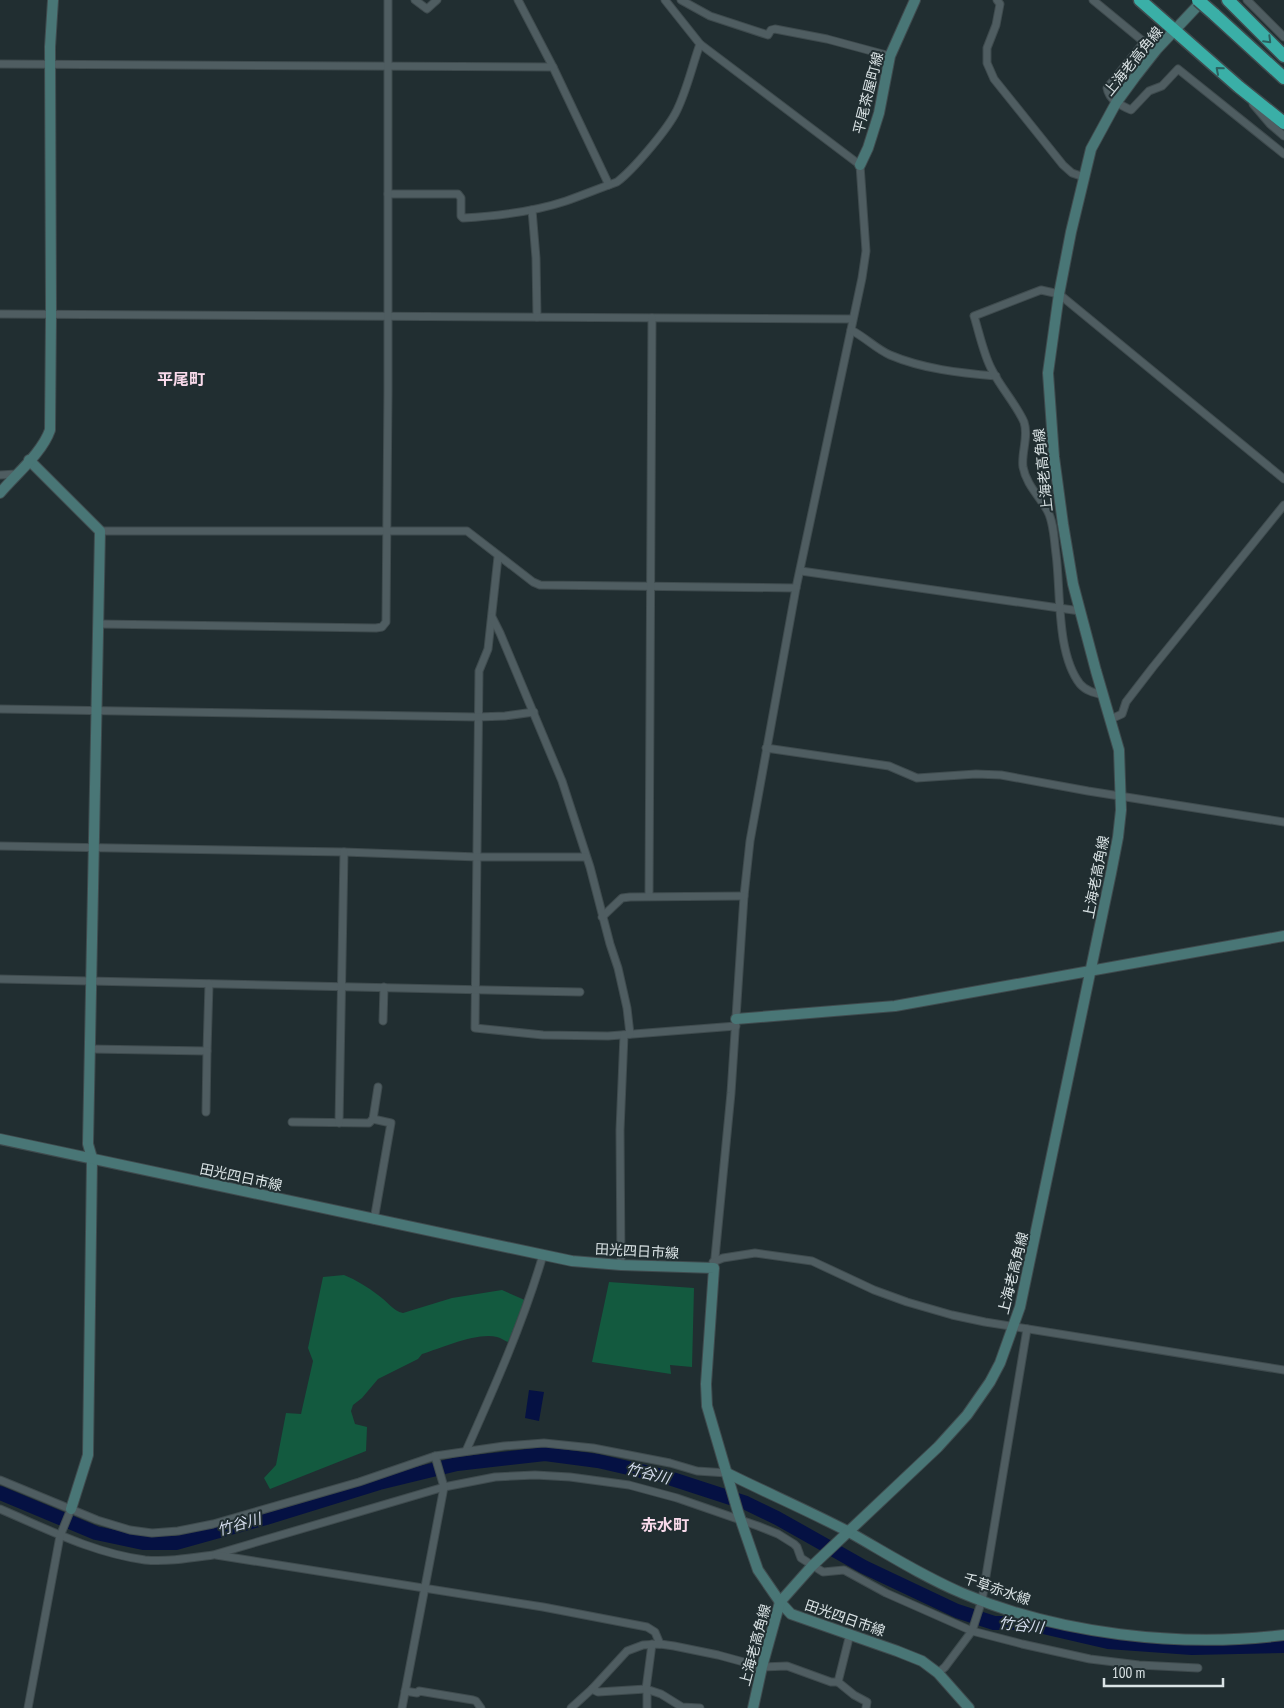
<svg xmlns="http://www.w3.org/2000/svg" width="1284" height="1708" font-family="'PT Sans Narrow','Noto Sans JP',sans-serif">
<style>
.green{fill:#135a3f}
.water{fill:#051143}
.lines{fill:none;stroke-linecap:round;stroke-linejoin:round}
.river{stroke:#051143;stroke-width:14}
.street-casing{stroke:#3f4b4e;stroke-width:9}
.secondary-casing{stroke:#3f4b4e;stroke-width:12}
.highway-casing{stroke:#3f4b4e;stroke-width:15}
.street{stroke:#4f5d61;stroke-width:7}
.secondary{stroke:#497676;stroke-width:10}
.highway{stroke:#3aafa7;stroke-width:12}
.highway-bridge-casing{stroke:#3f4b4e;stroke-width:15;stroke-linecap:butt}
.highway-bridge{stroke:#3aafa7;stroke-width:12}
.oneway{stroke:#2b6260}
.labels{text-anchor:middle;dominant-baseline:central;stroke-width:4;stroke-linejoin:round;paint-order:stroke}
.street-label{font-size:14px;fill:#dae3e5;stroke:#212e31}
.water-label{font-size:15px;font-style:italic;fill:#d5ddee;stroke:#212e31}
.quarter-label{font-size:16px;font-weight:bold;fill:#f9daeb;stroke:#212e31}
</style>
<rect width="100%" height="100%" fill="#212e31"/>
<!-- green -->
<g class="green">
<path d="M344,1275C356,1280 368,1287 378,1295C387,1301 393,1311 403,1313L452,1298L502,1290L527,1301L508,1342C505,1341 501,1338 497,1337C477,1332 442,1348 422,1354L418,1359L378,1379L362,1398L353,1405L351,1411L355,1424L367,1427L366,1451L270,1489L264,1478L276,1465L286,1413L301,1414L313,1361L308,1348L323,1277Z"/>
<path d="M609,1282L694,1288L692,1367L670,1365L671,1374L592,1362Z"/>
</g>
<!-- water -->
<path class="water" d="M529,1390L544,1392L539,1421L525,1418Z"/>
<g class="lines">
<!-- river -->
<path class="river" d="M0,1493L96,1533L143,1543H176L266,1518L379,1483L457,1464L545,1454L598,1461L663,1476L746,1503L777,1518L864,1567L957,1611L994,1623H1026L1108,1642L1192,1648L1284,1646"/>
<defs>
<g id="street">
<path d="M415,0L427,9L437,0"/>
<path d="M518,0L553,67L609,185"/>
<path d="M665,0L700,44L860,165L866,251L862,278L796,588L750,841L744,896L731,1093L714,1268"/>
<path d="M681,0L710,16L768,35L771,30L775,29L827,39L890,56"/>
<path d="M997,0L1000,4L996,25L987,48V63L994,79L1063,165L1072,173L1084,177"/>
<path d="M1093,0L1144,42L1107,88C1109,100 1120,105 1131,110L1149,91L1162,86L1178,69L1284,154"/>
<path d="M1247,0L1284,37"/>
<path d="M0,64L553,67"/>
<path d="M1253,104L1270,124L1284,136"/>
<path d="M388,194H458L461,198V216L463,218C498,216 533,212 566,201C583,195 600,188 617,182C633,170 665,132 675,114C686,94 692,66 700,44"/>
<path d="M532,210L536,258L537,317"/>
<path d="M0,314L852,319"/>
<path d="M851,330C865,337 876,349 890,355C923,369 960,373 996,376"/>
<path d="M0,475L16,474"/>
<path d="M100,531H467L533,582L540,585L796,588"/>
<path d="M498,557L488,649L479,671L475,1028L543,1035L608,1036L736,1026"/>
<path d="M801,571L1080,611"/>
<path d="M492,617L500,633L562,781L590,867L610,944L618,968L627,1008L630,1034"/>
<path d="M98,624L376,628L382,627L386,622L388,392V0"/>
<path d="M1103,695C1095,693 1086,691 1080,684C1056,653 1061,591 1056,554C1054,540 1054,522 1047,510C1039,496 1026,484 1023,467C1021,452 1029,437 1024,422C1016,404 1001,388 992,370C984,356 979,332 974,316L1041,290L1059,294L1284,479"/>
<path d="M0,709L478,717L505,716L534,712"/>
<path d="M1111,719L1122,714L1126,702L1153,667L1284,505"/>
<path d="M766,748L889,766L917,778L976,774L1001,775L1088,791L1284,822"/>
<path d="M0,846L344,852L478,857H586"/>
<path d="M649,896L652,318"/>
<path d="M602,917L622,898L630,897L744,896"/>
<path d="M0,979L580,992"/>
<path d="M383,1021L384,987"/>
<path d="M90,1049L207,1051L209,984"/>
<path d="M206,1112L207,1051"/>
<path d="M292,1122L369,1123L373,1119"/>
<path d="M339,1123L344,852"/>
<path d="M374,1220L391,1123L373,1119L378,1087"/>
<path d="M713,1262L723,1258L755,1253L812,1261L874,1290L907,1302L952,1315L985,1322L1284,1370"/>
<path d="M621,1265L620,1130L624,1035"/>
<path d="M466,1451C495,1386 523,1323 543,1255"/>
<path d="M0,1480L97,1520L130,1530L152,1533L178,1531L213,1524L359,1482L435,1456L504,1446L544,1443L593,1448L670,1463L697,1471L727,1473"/>
<path d="M0,1509C47,1529 93,1553 145,1560C167,1562 191,1558 213,1555L444,1487L495,1477L535,1475L570,1477L629,1485L677,1498L758,1526L778,1534L794,1544L797,1547L801,1558L823,1572L844,1570L886,1593L972,1631L1022,1644L1090,1659L1139,1665L1198,1668"/>
<path d="M216,1555L543,1607L647,1627L655,1632L660,1644"/>
<path d="M850,1634L838,1682L854,1695L867,1702L866,1708"/>
<path d="M938,1673L945,1667L972,1631L982,1600L1027,1329"/>
<path d="M592,1689L598,1692L646,1689L661,1694L682,1707L700,1708"/>
<path d="M646,1689L652,1644"/>
<path d="M405,1691L417,1693L419,1691L473,1700L476,1701L481,1708"/>
<path d="M28,1708L60,1536L71,1509"/>
<path d="M402,1708L444,1487L435,1456"/>
<path d="M571,1708L592,1689L627,1651L643,1645L660,1644L674,1646L718,1655L762,1667L787,1666L831,1682H838"/>
<path d="M647,1708V1689"/>
</g>
<g id="secondary">
<path d="M860,165L868,148L879,113L890,56L915,0"/>
<path d="M29,460L100,531L88,1144L92,1158L88,1455L71,1509"/>
<path d="M0,493C16,474 42,453 50,430L51,314L50,47L53,0"/>
<path d="M736,1019L895,1006L1284,936"/>
<path d="M0,1139L572,1261L621,1265L714,1268L706,1384L707,1406L738,1512L758,1570L780,1602L791,1614L897,1651L922,1661L938,1673L969,1708"/>
<path d="M727,1473C767,1493 809,1511 849,1532C886,1553 922,1576 962,1593C1058,1634 1180,1648 1284,1635"/>
<path d="M753,1708L762,1667L780,1602L812,1566L938,1447L967,1415L990,1382L1000,1363L1020,1307L1111,873L1118,837L1121,810L1119,750L1096,671L1073,584L1063,524L1054,457L1048,373L1059,294L1071,232L1091,149L1116,103L1135,77L1157,49L1203,0"/>
</g>
<g id="highway">
<path d="M1140,0L1239,87L1284,123"/>
<path d="M1228,0L1284,56"/>
<path d="M1214,14L1284,78"/>
</g>
</defs>
<!-- street casing -->
<use href="#street" class="street-casing"/>
<!-- secondary casing -->
<use href="#secondary" class="secondary-casing"/>
<!-- highway casing -->
<use href="#highway" class="highway-casing"/>
<!-- street -->
<use href="#street" class="street"/>
<!-- secondary -->
<use href="#secondary" class="secondary"/>
<!-- highway -->
<use href="#highway" class="highway"/>
<defs>
<path id="highway-bridge" d="M1198,0L1214,14"/>
</defs>
<!-- highway-bridge casing -->
<use href="#highway-bridge" class="highway-bridge-casing"/>
<!-- highway-bridge -->
<use href="#highway-bridge" class="highway-bridge"/>
</g>
<!-- one-way arrows -->
<defs><path id="oneway-chevron" d="M-2-3.5L2.5 0L-2 3.5" fill="none" stroke-width="1.6" stroke-linecap="round" stroke-linejoin="round" transform="scale(1.25)"/></defs>
<g class="oneway">
<use href="#oneway-chevron" transform="translate(1268 40) rotate(45)"/>
<use href="#oneway-chevron" transform="translate(1219 70) rotate(-139)"/>
</g>
<g class="labels">
<!-- street labels -->
<g class="street-label">
<text transform="translate(1133 61) rotate(-51)">上海老高角線</text>
<text transform="translate(868 93) rotate(-76)">平尾茶屋町線</text>
<text transform="translate(1043 470) rotate(-96)">上海老高角線</text>
<text transform="translate(1096 877) rotate(-79)">上海老高角線</text>
<text transform="translate(241 1177) rotate(12)">田光四日市線</text>
<text transform="translate(637 1251) rotate(3)">田光四日市線</text>
<text transform="translate(1013 1273) rotate(-76)">上海老高角線</text>
<text transform="translate(997 1589) rotate(19)">千草赤水線</text>
<text transform="translate(845 1618) rotate(19)">田光四日市線</text>
<text transform="translate(755 1645) rotate(-75)">上海老高角線</text>
</g>
<!-- water labels -->
<g class="water-label">
<text transform="translate(648 1473) rotate(14)">竹谷川</text>
<text transform="translate(239 1524) rotate(-16)">竹谷川</text>
<text transform="translate(1021 1625) rotate(7)">竹谷川</text>
</g>
<!-- quarter labels -->
<g class="quarter-label">
<text x="181" y="379">平尾町</text>
<text x="665" y="1525">赤水町</text>
</g>
</g>
<!-- scale -->
<path d="M1104 1678v8h119v-8" fill="none" stroke="#dae3e5" stroke-width="2.5"/>
<text x="1112" y="1678" font-size="15" fill="#dae3e5" stroke="#212e31" stroke-width="4" paint-order="stroke">100 m</text>
</svg>
